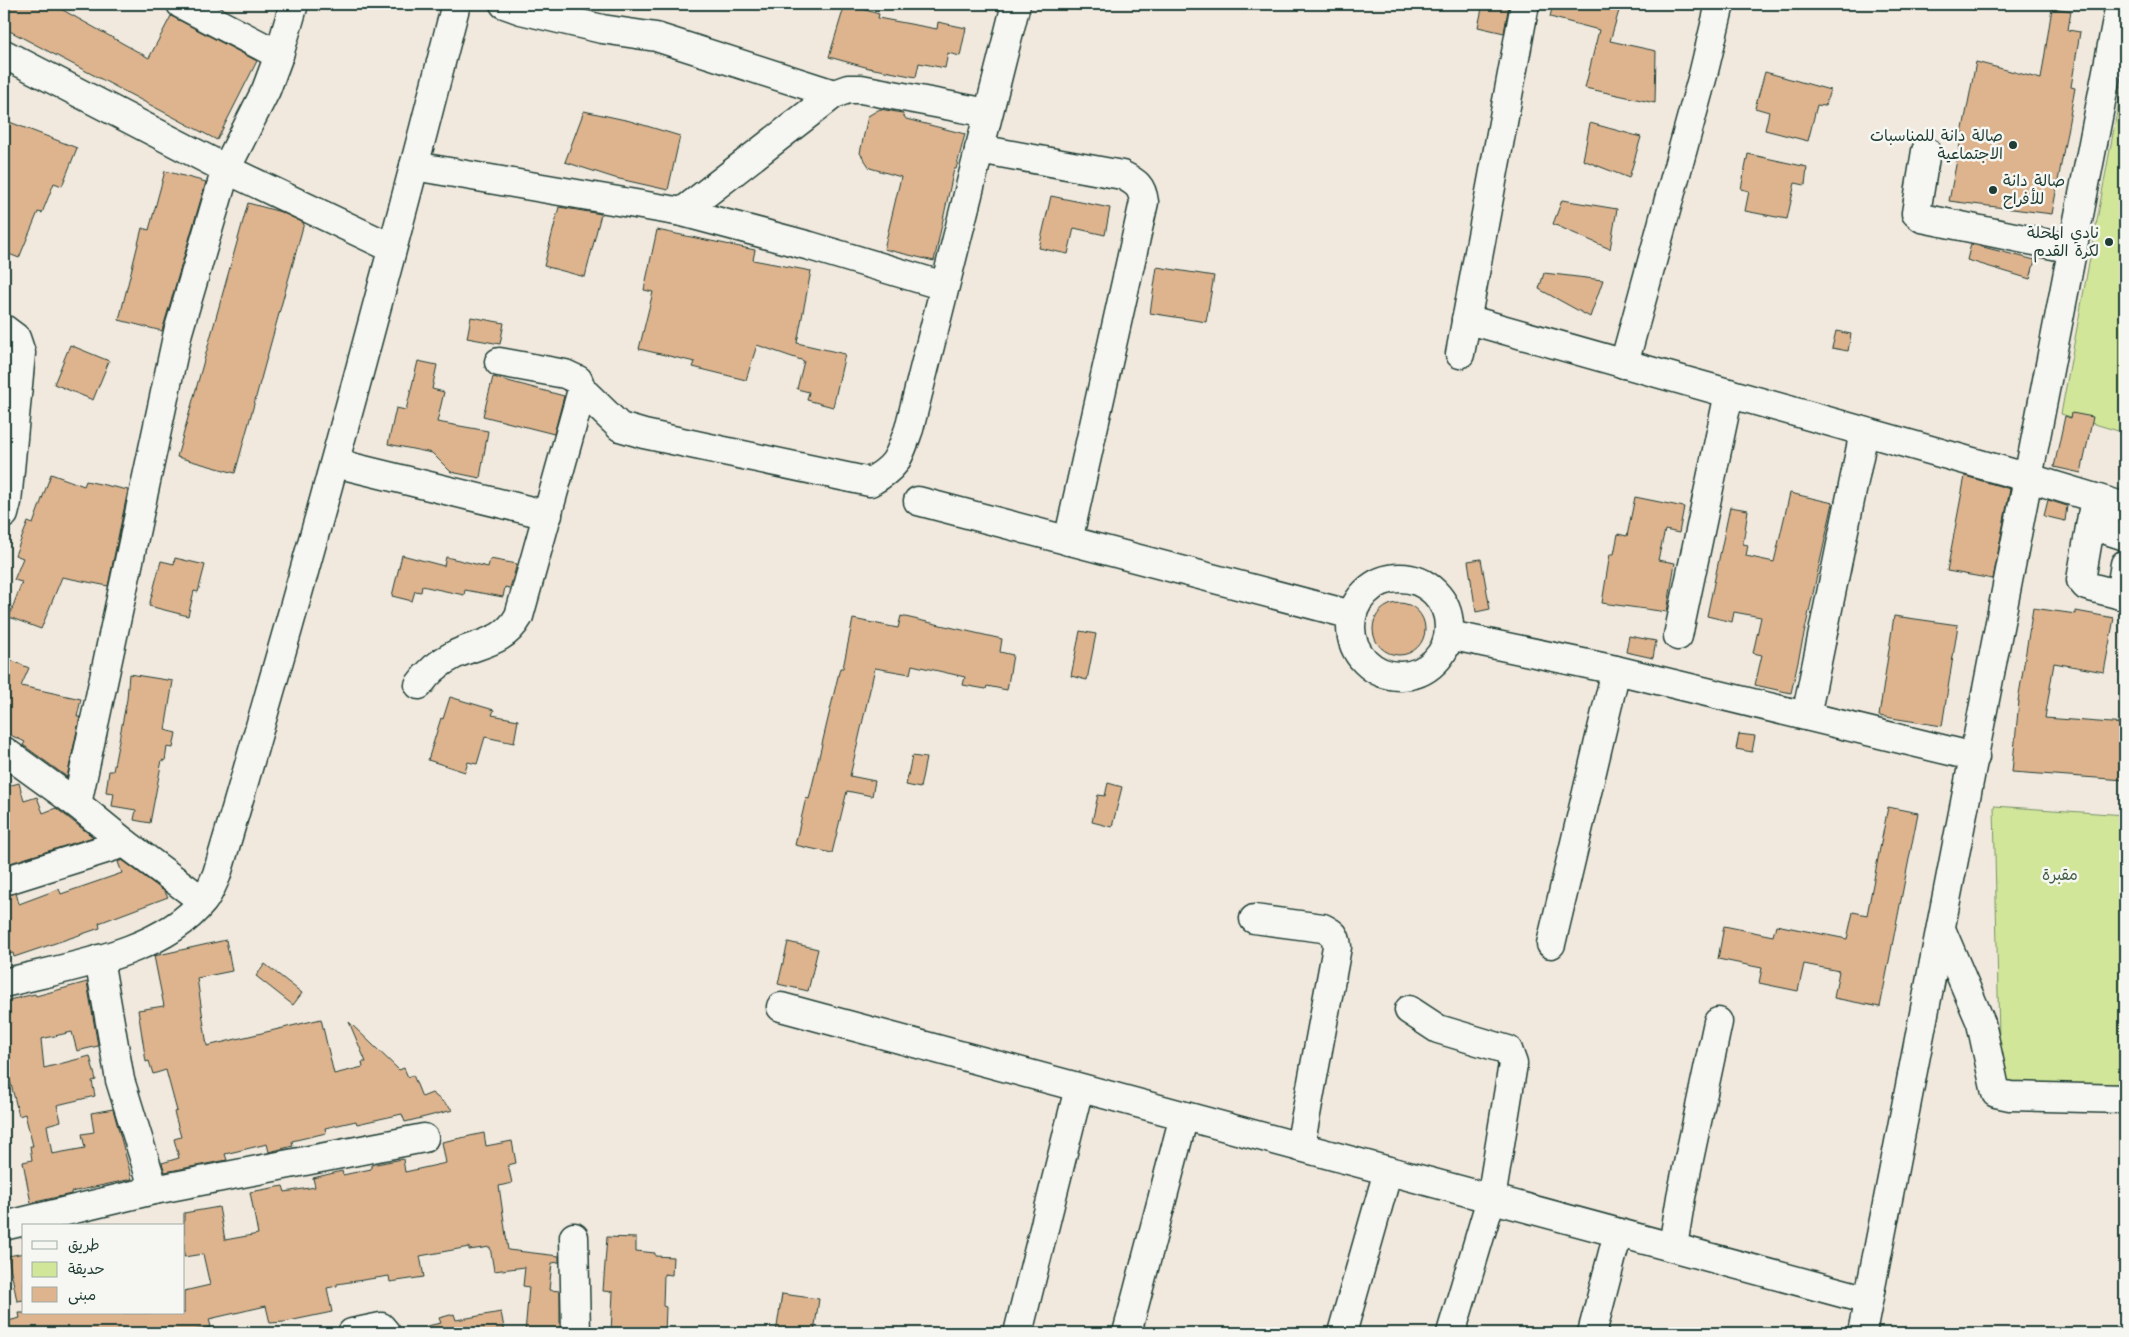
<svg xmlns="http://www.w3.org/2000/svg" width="2129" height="1337" font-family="Kalam,'Playpen Sans Arabic',sans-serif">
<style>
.green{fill:#d2e69a;stroke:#789267}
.building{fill:#deb48f;stroke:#1f3d34}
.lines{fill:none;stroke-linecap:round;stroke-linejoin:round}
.minor-casing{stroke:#1f3d34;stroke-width:31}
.minor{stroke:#f6f6f2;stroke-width:28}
.poi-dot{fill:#1f3d34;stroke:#f6f6f2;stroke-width:2}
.labels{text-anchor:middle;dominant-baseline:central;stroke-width:5;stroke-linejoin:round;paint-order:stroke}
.poi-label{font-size:16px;fill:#1f3d34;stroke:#f6f6f2;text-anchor:end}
.park-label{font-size:16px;fill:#435f48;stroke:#f6f6f2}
</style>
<rect width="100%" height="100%" fill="#f1e9de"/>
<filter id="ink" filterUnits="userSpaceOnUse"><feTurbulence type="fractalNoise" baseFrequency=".02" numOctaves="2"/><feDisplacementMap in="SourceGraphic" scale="10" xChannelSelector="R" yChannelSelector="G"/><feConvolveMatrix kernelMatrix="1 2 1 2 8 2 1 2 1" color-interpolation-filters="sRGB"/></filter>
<g filter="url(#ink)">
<!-- green -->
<g class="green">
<path d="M2125,69V433L2061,414Z"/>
<path d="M1994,806L2125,815V1089L2000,1086Z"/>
</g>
<!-- building -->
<g class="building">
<path d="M4,4H52L149,58L171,16L257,61L217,140L4,28Z"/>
<path d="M845,4L879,14L878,18L937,29L938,22L966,28L960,56L948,53L945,68L919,63L916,77L869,68L829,57Z"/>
<path d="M1483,4H1509L1504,33L1478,27Z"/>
<path d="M1553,4H1566L1581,7L1582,4H1621L1610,41L1656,51L1655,103L1585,88L1599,30L1550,17Z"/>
<path d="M2052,8L2071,11L2068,30L2080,32L2071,87L2075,88L2052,214L1949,201L1976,62L2041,79Z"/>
<path d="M1765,72L1830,90L1825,106L1817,105L1808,141L1765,130L1769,112L1755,108Z"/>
<path d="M880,109L902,113L906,119L965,134L956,169H954L934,261L884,249L901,177L870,168L860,153L868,116Z"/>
<path d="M584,111L630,121L680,136L668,190L615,178L565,162Z"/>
<path d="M7,121L77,148L62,186L54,183L42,213L38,212L19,258L4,252V130Z"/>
<path d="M1590,123L1641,137L1629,178L1583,160Z"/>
<path d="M1748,154L1807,167L1805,185L1795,183L1787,219L1745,211L1749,191L1741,189Z"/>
<path d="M165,171L206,182L162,331L119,320L142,228L149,230Z"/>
<path d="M1051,196L1110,208L1105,235L1074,228L1068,254L1039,248Z"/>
<path d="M1562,200L1617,209L1610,249L1553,224Z"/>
<path d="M248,203L281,212L304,223L235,473L177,457Z"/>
<path d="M559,207L601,214L585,277L544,266Z"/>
<path d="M657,230L755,250L753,260L811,271L797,343L845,354L833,407L807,400L809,392L797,389L804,361L757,345L746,380L693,367L695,362L639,349L653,292L644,290Z"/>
<path d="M1971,244L2035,260L2030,279L1967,260Z"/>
<path d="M1157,267L1214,276L1206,322L1150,313Z"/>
<path d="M1544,273L1603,280L1590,317L1539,289Z"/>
<path d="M471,317L504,323L500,344L467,338Z"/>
<path d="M1836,331L1851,334L1848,351L1832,348Z"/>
<path d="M70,345L109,361L93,400L54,384Z"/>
<path d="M418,361L437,365L432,389L444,392L437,422L488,431L480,478L451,472L432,453L388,444L396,408L406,410Z"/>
<path d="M493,377L564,396L554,434L483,416Z"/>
<path d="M2072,413L2093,417L2081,473L2054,467L2065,416L2071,418Z"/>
<path d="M51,474L84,486L86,481L128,490L108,586L62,577L41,629L9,617L22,582L14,580L23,558L15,555L28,522L33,524Z"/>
<path d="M1965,476L2010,489L1993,579L1947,571Z"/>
<path d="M1790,493L1833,503L1791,693L1755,685L1762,655L1753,653L1761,617L1734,612L1732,622L1707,616L1730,507L1748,510L1743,544L1748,545L1746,556L1774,562Z"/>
<path d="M1635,497L1684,507L1679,533L1665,530L1658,560L1675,563L1667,612L1602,603L1610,554H1614L1618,534L1627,536Z"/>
<path d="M2048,500L2067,506L2065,521L2044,516Z"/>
<path d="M402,555L444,566L446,557L488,567L490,559L517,564L510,588L505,587L503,597L465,590L464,595L422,586L421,592L415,591L412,601L392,596Z"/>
<path d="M175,558L205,565L198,592L194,591L188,616L149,606L161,561L174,564Z"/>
<path d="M1481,559L1490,609L1476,612L1468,561Z"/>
<circle cx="1399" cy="629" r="26"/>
<path d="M2033,608L2076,614V611L2114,618L2104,672L2054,663L2045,718L2125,724V780L2012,772L2019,701H2018Z"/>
<path d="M901,616L1002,639L1000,652L1013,655L1007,690L987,686L986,689L963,685L965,677L912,665L910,674L875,668L850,776L875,781L872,796L847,791L832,853L795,845L806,798L809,799L840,668H843L853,619L898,628Z"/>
<path d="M1894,616L1958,625L1942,726L1879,716Z"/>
<path d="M1080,631L1096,634L1087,680L1071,676Z"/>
<path d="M1629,636L1656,641L1653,658L1626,652Z"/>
<path d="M4,657L29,668L21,686L81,699L77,717H80L67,777L23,745L25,742L4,732Z"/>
<path d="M129,674L173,681L165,730L176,733L173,748L167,747L165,761L162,760L150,823L134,820L136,810L112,806L114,793L106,792L109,771H113L127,699Z"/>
<path d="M450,697L494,710L492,715L518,720L514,743L485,737L477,764L468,762L465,772L428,760L441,718L443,719Z"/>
<path d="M1739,734L1755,736L1752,752L1736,749Z"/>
<path d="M912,756L926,758L920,788L906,785Z"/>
<path d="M19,783L24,801L37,797L43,813L56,808L93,837L4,865V787Z"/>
<path d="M1108,783L1122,787L1112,827L1092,822L1098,795L1105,796Z"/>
<path d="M1888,807L1918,813L1880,1007L1834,998L1839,971L1804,964L1798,991L1759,983L1762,968L1718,959L1724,926L1773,936L1776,925L1847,939L1853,912L1867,915Z"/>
<path d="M122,860L164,891L168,897L99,923L100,928L14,957L13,953L4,955V896L16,893L19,904L59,889L61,894L122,873L118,862Z"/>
<path d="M226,940L232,971L197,978L207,1046L321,1019L334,1074L363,1067L362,1062H366L349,1022L399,1070L404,1068L408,1077L413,1075L422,1097L432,1093L453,1110L405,1122L402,1114L357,1124L356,1121L325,1128L326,1133L292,1141L293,1146L269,1152L267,1144L225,1154L227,1160L165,1172L162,1163L179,1158L174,1139L181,1137L174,1112L177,1111L166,1070L153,1074L149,1061L146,1062L138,1010L164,1006L154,956Z"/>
<path d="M788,942L818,949L808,991L778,984Z"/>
<path d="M265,964L302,993L293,1005L256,976Z"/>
<path d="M87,982L98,1046L77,1051L72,1032L41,1039L44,1068L90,1056L96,1080L92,1081L95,1096L57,1105L61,1121L47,1125L52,1154L85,1148L82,1134L94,1132L91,1113L113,1109L132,1179L71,1192V1194L31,1203L23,1162L32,1160L30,1146H33L25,1114L19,1116L10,1080H4V1001L35,994L36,996Z"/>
<path d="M484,1133L486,1146L512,1141L516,1163L508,1165L512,1183L499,1186L508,1250L559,1256V1262L552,1263L549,1290L560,1291V1333H525L529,1287L523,1286L525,1267L494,1271L490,1247L469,1250V1247L420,1256L424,1277L390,1282L389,1276L337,1284V1286L327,1288L332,1312L284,1322L270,1323L266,1306L209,1319L211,1327L182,1333H4V1322L20,1318L19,1313H184V1291L210,1285L203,1254L184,1257V1213L219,1207L225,1240L258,1234L250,1192L283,1186L285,1192L315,1187L313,1178L342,1171L343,1175L371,1169V1165L397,1160L403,1159L405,1172L446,1163L442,1142Z"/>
<path d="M607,1237L636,1238V1251L655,1253V1256L673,1257L672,1275L664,1274L663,1306L666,1307L665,1333L611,1332L613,1292L603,1291Z"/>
<path d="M24,1253V1300L17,1301L8,1256Z"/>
<path d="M782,1294L819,1299L814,1332L792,1329L791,1333H776Z"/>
<path d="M501,1312L505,1333H427V1326L441,1323L439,1318L454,1314L456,1320Z"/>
</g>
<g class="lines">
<defs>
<g id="minor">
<path d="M181,4L279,55"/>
<path d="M504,4L521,10L602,29L656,37L834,94"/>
<path d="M4,54L226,169L392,248"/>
<path d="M979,149L1122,175C1136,182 1142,186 1144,202L1068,541"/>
<path d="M1926,151L1916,213L1922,218L2073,249"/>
<path d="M414,166L682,212L810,246L944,286"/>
<path d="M682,212L834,94L848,89H861L988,113"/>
<path d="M1466,319L2029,478L2125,507"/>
<path d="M4,329L16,338L21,353L7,502L4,514"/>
<path d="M1460,354L1525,4"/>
<path d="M1624,364L1703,75L1720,4"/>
<path d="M582,390L620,427L644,434L870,482C898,466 898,459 909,429L1016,4"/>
<path d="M335,463L548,515"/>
<path d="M2095,498L2081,580L2086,586L2125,596"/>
<path d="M918,501L1352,615"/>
<path d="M2091,525L2125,536"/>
<circle cx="1400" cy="627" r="49"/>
<path d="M2120,595L2125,564"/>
<path d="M1449,635L1616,670L1975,757"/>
<path d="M1678,636L1729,393"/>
<path d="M419,685C428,672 440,662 454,655C481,642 503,644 519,616L582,390L578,380L565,374L499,362"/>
<path d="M1806,716L1864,432"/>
<path d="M4,751L77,804L125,843L203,901"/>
<path d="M77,804L178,332L226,169L266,90L279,55L294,4"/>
<path d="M4,881L125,843"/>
<path d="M1254,919L1323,928C1333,933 1336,935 1337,947L1300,1147"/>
<path d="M1941,929L1981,1023L1996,1093L2010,1096L2125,1099"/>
<path d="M1551,944L1616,670"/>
<path d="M99,959L120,1080L154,1190"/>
<path d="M4,983C66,967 162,954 203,901C209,894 213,883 217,874C302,586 382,295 456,4"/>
<path d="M781,1007L1868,1300"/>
<path d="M1409,1010L1438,1029L1508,1050L1513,1064L1491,1199L1451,1333"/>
<path d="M4,1226L154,1190L424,1138"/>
<path d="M574,1237L576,1333"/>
<path d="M1673,1246L1681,1197L1718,1022"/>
<path d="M352,1333L381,1327L386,1333"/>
<path d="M1018,1333L1079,1088"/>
<path d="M1127,1333L1184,1116"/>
<path d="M1342,1333L1388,1171"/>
<path d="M1592,1333L1618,1233"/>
<path d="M1862,1333L2120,4"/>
</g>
</defs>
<!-- minor casing -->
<use href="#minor" class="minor-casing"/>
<!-- minor -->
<use href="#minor" class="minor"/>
</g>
</g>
<!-- markers -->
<g class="poi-dot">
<circle cx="2013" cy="145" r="5"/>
<circle cx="1993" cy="190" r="5"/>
<circle cx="2109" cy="242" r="5"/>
</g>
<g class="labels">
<!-- poi labels -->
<g class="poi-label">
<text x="2003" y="136">صالة دانة للمناسبات<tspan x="2003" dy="18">الاجتماعية</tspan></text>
<text x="2003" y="181" text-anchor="start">صالة دانة<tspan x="2003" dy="18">للأفراح</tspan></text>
<text x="2099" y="233">نادي المحلة<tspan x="2099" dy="18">لكرة القدم</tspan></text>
</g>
<!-- park labels -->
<g class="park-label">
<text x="2060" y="875">مقبرة</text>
</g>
</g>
<!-- margin -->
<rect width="2129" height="1337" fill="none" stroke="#f6f6f2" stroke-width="20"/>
<rect x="10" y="10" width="2109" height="1317" fill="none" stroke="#1f3d34" stroke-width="2" filter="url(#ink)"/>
<!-- legend -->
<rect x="22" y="1224" width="162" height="90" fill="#f6f6f2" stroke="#a0aca6"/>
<rect x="32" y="1241" width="25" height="8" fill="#f6f6f2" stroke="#a0aca6"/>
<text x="68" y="1250" font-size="15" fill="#1f3d34">طريق</text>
<rect x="32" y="1262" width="25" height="15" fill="#d2e69a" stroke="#a0aca6"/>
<text x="68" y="1274" font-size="15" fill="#1f3d34">حديقة</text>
<rect x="32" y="1287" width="25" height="15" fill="#deb48f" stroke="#a0aca6"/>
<text x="68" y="1300" font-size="15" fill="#1f3d34">مبنى</text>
</svg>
